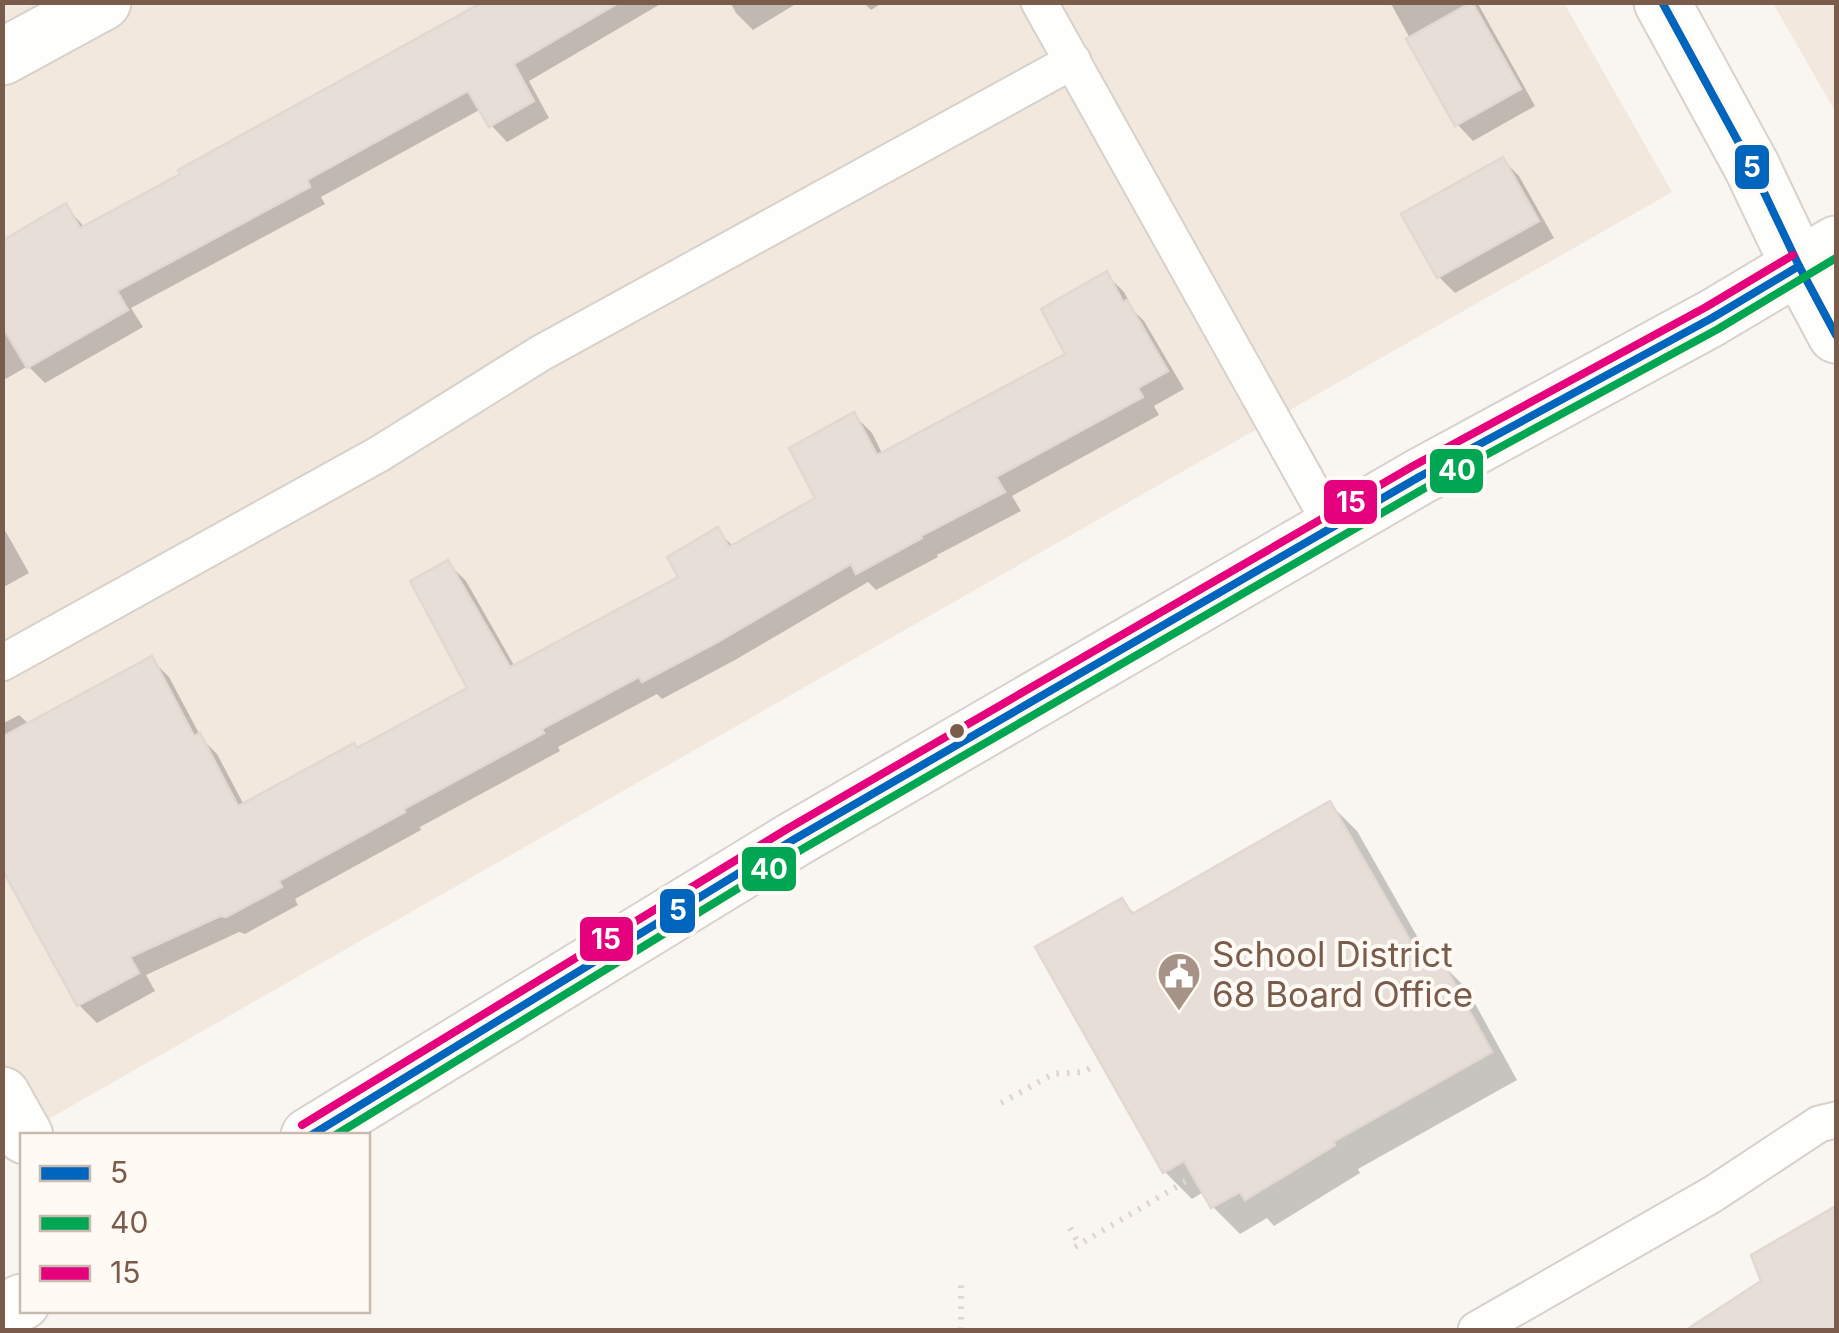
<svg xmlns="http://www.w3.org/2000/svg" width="1839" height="1333" font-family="Inter,sans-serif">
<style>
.residential{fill:#f2e8de}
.shadow{fill:#0003}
.building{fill:#e6ded7;stroke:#e2d8d2;stroke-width:2.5}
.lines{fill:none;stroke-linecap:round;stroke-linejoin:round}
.lane-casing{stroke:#d7d1cb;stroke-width:39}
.street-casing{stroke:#d7d1cb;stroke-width:59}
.secondary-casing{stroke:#d9d2cb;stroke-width:59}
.path{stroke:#dcd5d0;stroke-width:6;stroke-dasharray:2.5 8;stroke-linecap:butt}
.lane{stroke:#fefefd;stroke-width:35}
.street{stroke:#fefefd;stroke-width:55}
.secondary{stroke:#fefefd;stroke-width:55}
.bus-1-casing{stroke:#fffaf3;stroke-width:15}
.bus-2-casing{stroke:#fffaf3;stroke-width:15}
.bus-3-casing{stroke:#fffaf3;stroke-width:15}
.bus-1{stroke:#0065bd;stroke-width:8}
.bus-2{stroke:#00a651;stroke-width:8}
.bus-3{stroke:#e5007d;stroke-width:8}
.bus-dot{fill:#7a5c4d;stroke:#fffaf3;stroke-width:4}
.labels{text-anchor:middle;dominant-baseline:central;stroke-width:8;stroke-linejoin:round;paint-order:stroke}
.poi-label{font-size:35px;fill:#7a5c4d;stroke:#fffaf3;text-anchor:start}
.line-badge{stroke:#fffaf3;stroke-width:4}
.badge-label{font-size:28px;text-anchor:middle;font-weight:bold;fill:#fff}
</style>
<rect width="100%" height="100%" fill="#f9f5f0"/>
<!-- residential -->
<g class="residential">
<path d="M3,3H1564L1672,192L3,1145Z"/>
<path d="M1773,3H1836V113Z"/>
</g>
<!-- shadow -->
<g class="shadow">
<path d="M487,2H664L529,81L549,118L507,142L491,125L481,109L321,197L325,204L131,308L143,327L45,383L28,366L2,381V243L66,206L85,228Z"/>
<path d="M730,2H799L753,30L736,13Z"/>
<path d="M863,2H884L871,10Z"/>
<path d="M1390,2H1477L1535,106L1473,141L1457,124Z"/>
<path d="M1503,160L1519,176L1554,238L1455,293L1439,277Z"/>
<path d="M1106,274L1124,292L1134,311L1144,321L1184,389L1154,406L1159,415L1012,496L1021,511L937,555L938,557L876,590L868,582L735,660L662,699L657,694L558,747L560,751L420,827L421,830L295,899L298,905L245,934L239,932L146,975L155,991L97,1023L79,1005L2,866V724L19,715L30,725L151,659L169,677L202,739L217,754L244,805L358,750L470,689L448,563L466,581L515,667L682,578L717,531L734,547L819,499L854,415L872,433L883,455L1068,355Z"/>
<path d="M2,525L29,573L2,588Z"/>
<path d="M1330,804L1357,831L1434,966L1440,962L1467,989L1517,1080L1358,1169L1360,1173L1274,1226L1267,1218L1240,1234L1213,1207L1205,1191L1192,1199L1165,1172L1122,901L1136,915Z"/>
<path d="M1836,1209V1330H1698L1696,1327L1764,1282L1754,1256Z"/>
</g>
<!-- building -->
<g class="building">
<path d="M483,2H620L514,64L534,101L489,127L468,91L307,180L310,187L117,291L128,310L27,368L2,326V241L66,203L80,228L180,174L178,170Z"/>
<path d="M1472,2L1521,89L1455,126L1406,39Z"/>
<path d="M1503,157L1539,221L1437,278L1401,214Z"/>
<path d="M1107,271L1123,302L1127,300L1168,371L1138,388L1143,397L996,477L1005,492L921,536L922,538L856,574L851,564L716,643L642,682L639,677L542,729L544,733L404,809L405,812L279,881L282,887L226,917L220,916L130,957L139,973L77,1006L2,869V737L152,656L194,736L200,733L238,806L354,743L357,748L467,688L410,581L448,560L510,667L678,577L667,557L718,527L729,547L815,498L789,448L854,412L877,455L1065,354L1041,309Z"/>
<path d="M1330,801L1426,968L1441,959L1492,1052L1333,1142L1335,1145L1245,1200L1240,1192L1211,1208L1184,1161L1163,1173L1035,947L1122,898L1132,914Z"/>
<path d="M1836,1206V1330H1686L1761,1281L1751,1255Z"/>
</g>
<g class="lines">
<defs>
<g id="lane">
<path d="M1039,2L1333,528"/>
<path d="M2,663L379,454L541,353L1073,61"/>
<path d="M1476,1330L1713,1194L1819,1124L1836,1120"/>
</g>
<g id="street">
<path d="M2,57L103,2"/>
<path d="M1799,266L1836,335"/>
<path d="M2,1095L25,1136"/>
</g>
<g id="secondary">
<path d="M1662,2L1752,167L1799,266"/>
<path d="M309,1136L793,840L1419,477L1712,318L1836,244"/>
<path d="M2,1313L22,1302"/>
</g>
</defs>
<!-- lane casing -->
<use href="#lane" class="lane-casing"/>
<!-- street casing -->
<use href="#street" class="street-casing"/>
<!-- secondary casing -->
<use href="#secondary" class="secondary-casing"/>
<!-- path -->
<g class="path">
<path d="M1001,1103L1053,1074L1083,1072L1090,1068"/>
<path d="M1070,1228L1079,1244"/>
<path d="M1075,1247L1193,1177"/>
<path d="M961,1330V1282"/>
</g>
<!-- lane -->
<use href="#lane" class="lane"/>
<!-- street -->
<use href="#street" class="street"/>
<!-- secondary -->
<use href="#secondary" class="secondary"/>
<defs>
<g id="bus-1">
<path d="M1662,2L1752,167L1799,266L1836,335"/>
<path d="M310,1136L793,840L1419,477L1712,318L1799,266"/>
</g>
<path id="bus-2" d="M334,1136L799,851L1425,488L1718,329L1836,258"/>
<path id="bus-3" d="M302,1125L787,829L1413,466L1706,307L1793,255"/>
</defs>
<!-- bus-1 casing -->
<use href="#bus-1" class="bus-1-casing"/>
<!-- bus-2 casing -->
<use href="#bus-2" class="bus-2-casing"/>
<!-- bus-3 casing -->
<use href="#bus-3" class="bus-3-casing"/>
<!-- bus-1 -->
<use href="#bus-1" class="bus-1"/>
<!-- bus-2 -->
<use href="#bus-2" class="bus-2"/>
<!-- bus-3 -->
<use href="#bus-3" class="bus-3"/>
</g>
<!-- icons -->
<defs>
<symbol id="civic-pin" viewBox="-11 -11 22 30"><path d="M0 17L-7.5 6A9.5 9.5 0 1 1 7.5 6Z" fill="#a69286" stroke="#fffaf3"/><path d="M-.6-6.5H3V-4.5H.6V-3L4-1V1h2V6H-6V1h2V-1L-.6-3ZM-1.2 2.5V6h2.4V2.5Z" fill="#fff"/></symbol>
</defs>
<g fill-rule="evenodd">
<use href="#civic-pin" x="1154" y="949" width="50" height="68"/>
</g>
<!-- markers -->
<circle class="bus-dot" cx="957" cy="731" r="9"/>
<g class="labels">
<!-- poi labels -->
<g class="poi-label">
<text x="1212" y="954">School District<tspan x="1212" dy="40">68 Board Office</tspan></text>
</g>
</g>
<g class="line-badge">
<rect x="1733" y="143" width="38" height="48" rx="10" fill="#0065bd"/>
<rect x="1428" y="447" width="57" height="48" rx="10" fill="#00a651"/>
<rect x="1322" y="478" width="57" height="48" rx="10" fill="#e5007d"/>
<rect x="740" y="845" width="58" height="48" rx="10" fill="#00a651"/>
<rect x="658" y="887" width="39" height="48" rx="10" fill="#0065bd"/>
<rect x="578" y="915" width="57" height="48" rx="10" fill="#e5007d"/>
</g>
<g class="badge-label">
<text x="1752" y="177">5</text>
<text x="1457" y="480">40</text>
<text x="1351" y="512">15</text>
<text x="769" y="879">40</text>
<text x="678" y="920">5</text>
<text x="606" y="949">15</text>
</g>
<!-- border -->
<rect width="1839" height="1333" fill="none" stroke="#7a5c4d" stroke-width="10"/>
<!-- legend -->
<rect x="20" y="1133" width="350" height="180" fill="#fffaf3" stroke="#cabbb1" stroke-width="2.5"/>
<rect x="40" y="1166" width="50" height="15" fill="#0065bd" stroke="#cabbb1" stroke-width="2.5"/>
<text x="110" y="1183" font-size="30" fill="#7a5c4d">5</text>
<rect x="40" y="1216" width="50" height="15" fill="#00a651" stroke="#cabbb1" stroke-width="2.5"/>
<text x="110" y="1233" font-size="30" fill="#7a5c4d">40</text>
<rect x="40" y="1266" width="50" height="15" fill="#e5007d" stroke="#cabbb1" stroke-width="2.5"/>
<text x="110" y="1283" font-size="30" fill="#7a5c4d">15</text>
</svg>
